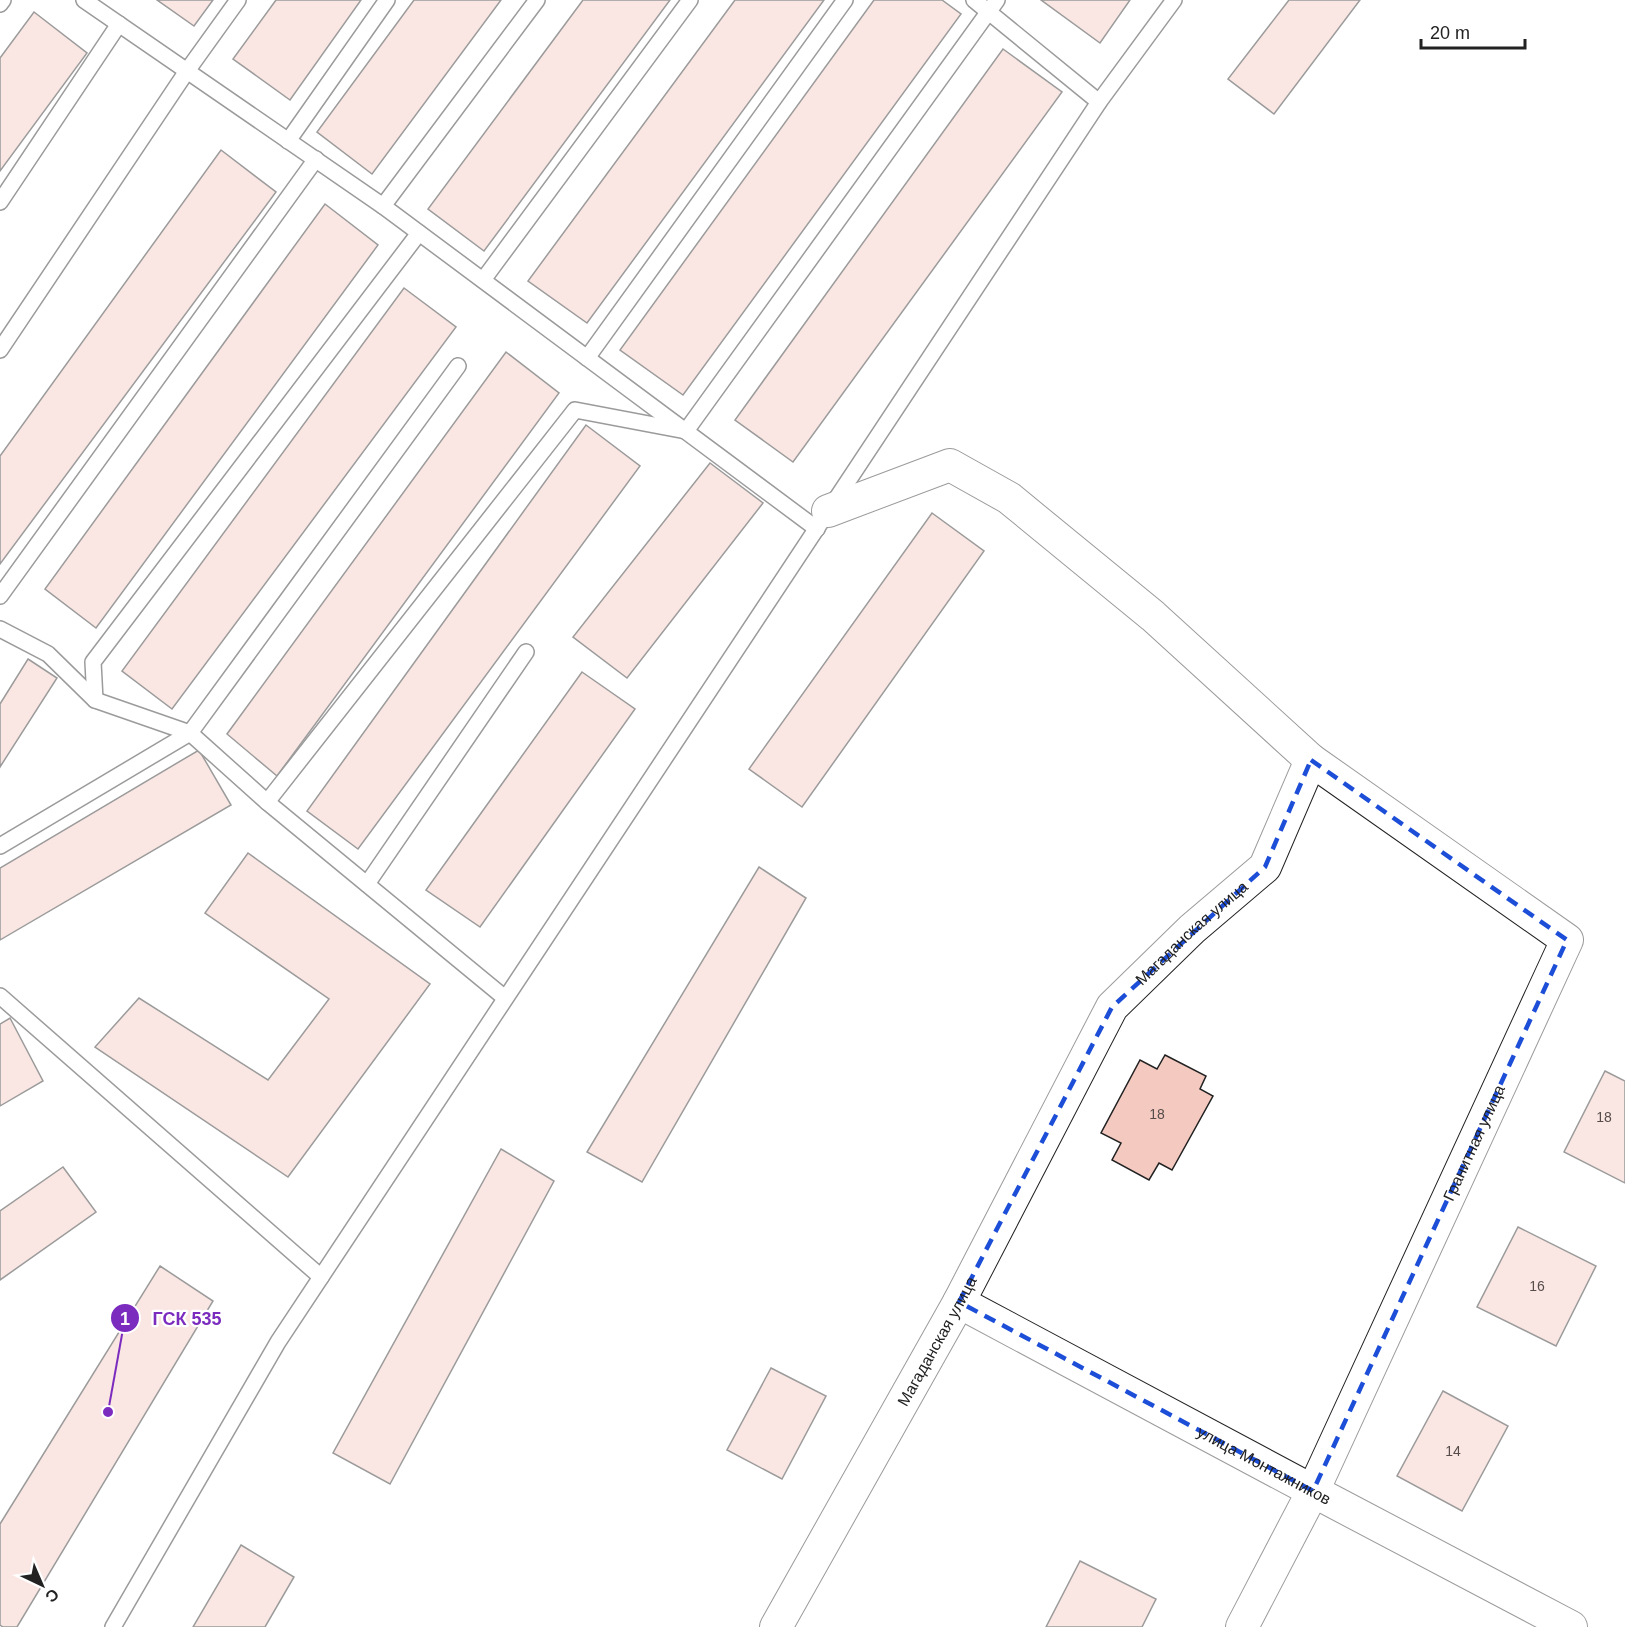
<svg xmlns="http://www.w3.org/2000/svg" width="1625" height="1627" font-family="Arial,sans-serif">
<style>
.building{fill:#f3c9c0;stroke:#222;stroke-width:1.5}
.lines{fill:none;stroke-linecap:round;stroke-linejoin:round}
.service-casing{stroke:#222;stroke-width:18}
.minor-casing{stroke:#222;stroke-width:34}
.service{stroke:#fff;stroke-width:15}
.minor{stroke:#fff;stroke-width:32}
.marked{fill:none;stroke:#1d4ed8;stroke-width:4.5;stroke-dasharray:12 8;stroke-linejoin:round}
.labels{text-anchor:middle;dominant-baseline:central;stroke-width:4.5;stroke-linejoin:round;paint-order:stroke}
.number-label{font-size:14px;fill:#564c4a}
.street-label{font-size:16px;fill:#222;stroke:#fff}
.leader{fill:none;stroke:#7b2cbf;stroke-width:2}
.callout-dot{fill:#7b2cbf;stroke:#fff;stroke-width:2}
.mark-label{font-size:18px;text-anchor:middle;font-weight:bold;fill:#fff}
.callout-label{font-size:18px;text-anchor:middle;font-weight:bold;fill:#7b2cbf;stroke:#fff;stroke-width:4.5;stroke-linejoin:round;paint-order:stroke}
</style>
<rect width="100%" height="100%" fill="#fff"/>
<!-- building -->
<g class="building">
<path d="M157,0H213L194,26Z"/>
<path d="M276,0H361L290,100L233,59Z"/>
<path d="M414,0H501L372,174L317,132Z"/>
<path d="M583,0H670L484,251L428,209Z"/>
<path d="M735,0H824L587,323L528,281Z"/>
<path d="M874,0H942L961,14L683,395L620,350Z"/>
<path d="M1041,0H1130L1100,43Z"/>
<path d="M1289,0H1360L1274,114L1228,79Z"/>
<path d="M34,12L87,53L0,171V58Z"/>
<path d="M1003,49L1062,92L793,462L735,420Z"/>
<path d="M221,150L276,192L0,564V456Z"/>
<path d="M325,204L378,245L96,628L45,589Z"/>
<path d="M404,288L456,327L172,709L122,671Z"/>
<path d="M506,352L559,393L277,776L227,734Z"/>
<path d="M586,425L640,466L358,849L307,811Z"/>
<path d="M710,463L763,503L627,678L573,637Z"/>
<path d="M932,513L984,551L802,807L749,769Z"/>
<path d="M28,659L57,678L0,767V704Z"/>
<path d="M582,672L635,709L480,927L426,890Z"/>
<path d="M199,750L231,805L0,940V868Z"/>
<path d="M248,853L430,984L288,1177L95,1047L139,998L268,1080L329,999L205,913Z"/>
<path d="M759,867L806,898L642,1182L587,1152Z"/>
<path d="M10,1018L43,1081L0,1106V1024Z"/>
<path d="M1165,1055L1206,1076L1200,1089L1213,1096L1172,1170L1159,1163L1149,1180L1112,1160L1121,1143L1101,1133L1140,1060L1157,1069Z"/>
<path d="M1605,1071L1625,1081V1183L1564,1152Z"/>
<path d="M501,1149L554,1181L390,1484L333,1453Z"/>
<path d="M63,1167L96,1212L0,1280V1211Z"/>
<path d="M1518,1227L1596,1266L1556,1346L1477,1307Z"/>
<path d="M160,1266L213,1301L17,1627H3L0,1625V1524Z"/>
<path d="M771,1368L826,1396L782,1479L727,1450Z"/>
<path d="M1443,1391L1508,1426L1462,1511L1397,1476Z"/>
<path d="M241,1545L294,1577L265,1627H193Z"/>
<path d="M1080,1561L1156,1599L1142,1627H1046Z"/>
</g>
<g class="lines">
<defs>
<g id="service">
<path d="M84,0L383,206"/>
<path d="M537,0L383,206L817,529"/>
<path d="M974,0L1099,102"/>
<path d="M0,4L3,0"/>
<path d="M288,141L387,0"/>
<path d="M0,202L119,24"/>
<path d="M483,280L690,0"/>
<path d="M0,350L187,71L238,0"/>
<path d="M587,358L845,0"/>
<path d="M0,596L316,159"/>
<path d="M0,629L48,654L95,700L190,733L267,802L505,998"/>
<path d="M95,700L93,662L419,233"/>
<path d="M267,802L575,410L686,431L997,0"/>
<path d="M0,846L190,733L458,366"/>
<path d="M367,884L526,652"/>
<path d="M0,996L321,1277"/>
<path d="M113,1627L278,1342L1099,102L1174,0"/>
</g>
<g id="minor">
<path id="s1" d="M959,1302L1313,1491L1571,1627"/>
<path id="s2" d="M776,1627L959,1302L1112,1007L1192,929L1265,867L1311,760L1153,616L1009,498L950,465L828,511"/>
<path id="s3" d="M1242,1627L1313,1491L1567,940L1311,760"/>
</g>
</defs>
<!-- service casing -->
<use href="#service" class="service-casing"/>
<!-- minor casing -->
<use href="#minor" class="minor-casing"/>
<!-- service -->
<use href="#service" class="service"/>
<!-- minor -->
<use href="#minor" class="minor"/>
</g>
<!-- marked area -->
<path d="M0 0H1625V1627H0ZM1311,760L1567,940L1313,1491L959,1302L1112,1007L1265,867Z" fill="#fff" fill-opacity=".55" fill-rule="evenodd"/>
<path class="marked" d="M1311,760L1567,940L1313,1491L959,1302L1112,1007L1265,867Z"/>
<g class="labels">
<!-- number labels -->
<g class="number-label">
<text x="1157" y="1114">18</text>
<text x="1604" y="1117">18</text>
<text x="1537" y="1286">16</text>
<text x="1453" y="1451">14</text>
</g>
<!-- street labels -->
<g class="street-label">
<text stroke="none"><textPath href="#s2" startOffset="814">Магаданская улица</textPath></text>
<text stroke="none"><textPath href="#s3" startOffset="537">Гранитная улица</textPath></text>
<text stroke="none"><textPath href="#s2" startOffset="328">Магаданская улица</textPath></text>
<text stroke="none"><textPath href="#s1" startOffset="346">улица Монтажников</textPath></text>
</g>
</g>
<!-- callouts -->
<path class="leader" d="M108 1412L125 1318"/>
<g class="callout-dot">
<circle cx="108" cy="1412" r="6"/>
<circle cx="125" cy="1318" r="15"/>
</g>
<g class="mark-label">
<text x="125" y="1325">1</text>
</g>
<g class="callout-label">
<text x="187" y="1325">ГСК 535</text>
</g>
<!-- north arrow -->
<g transform="translate(42 1585) rotate(136)" stroke="#ffffff" stroke-width="4.5" paint-order="stroke">
<path d="M0-4.5L10 22L0 15L-10 22Z" fill="#222222"/>
<text y="-9" font-size="16" font-weight="bold" text-anchor="middle" fill="#222222">С</text>
</g>
<!-- scale -->
<path d="M1421 39v9h104v-9" fill="none" stroke="#222222" stroke-width="3"/>
<text x="1430" y="39" font-size="18" fill="#222222" stroke="#ffffff" stroke-width="4.5" paint-order="stroke">20 m</text>
</svg>
